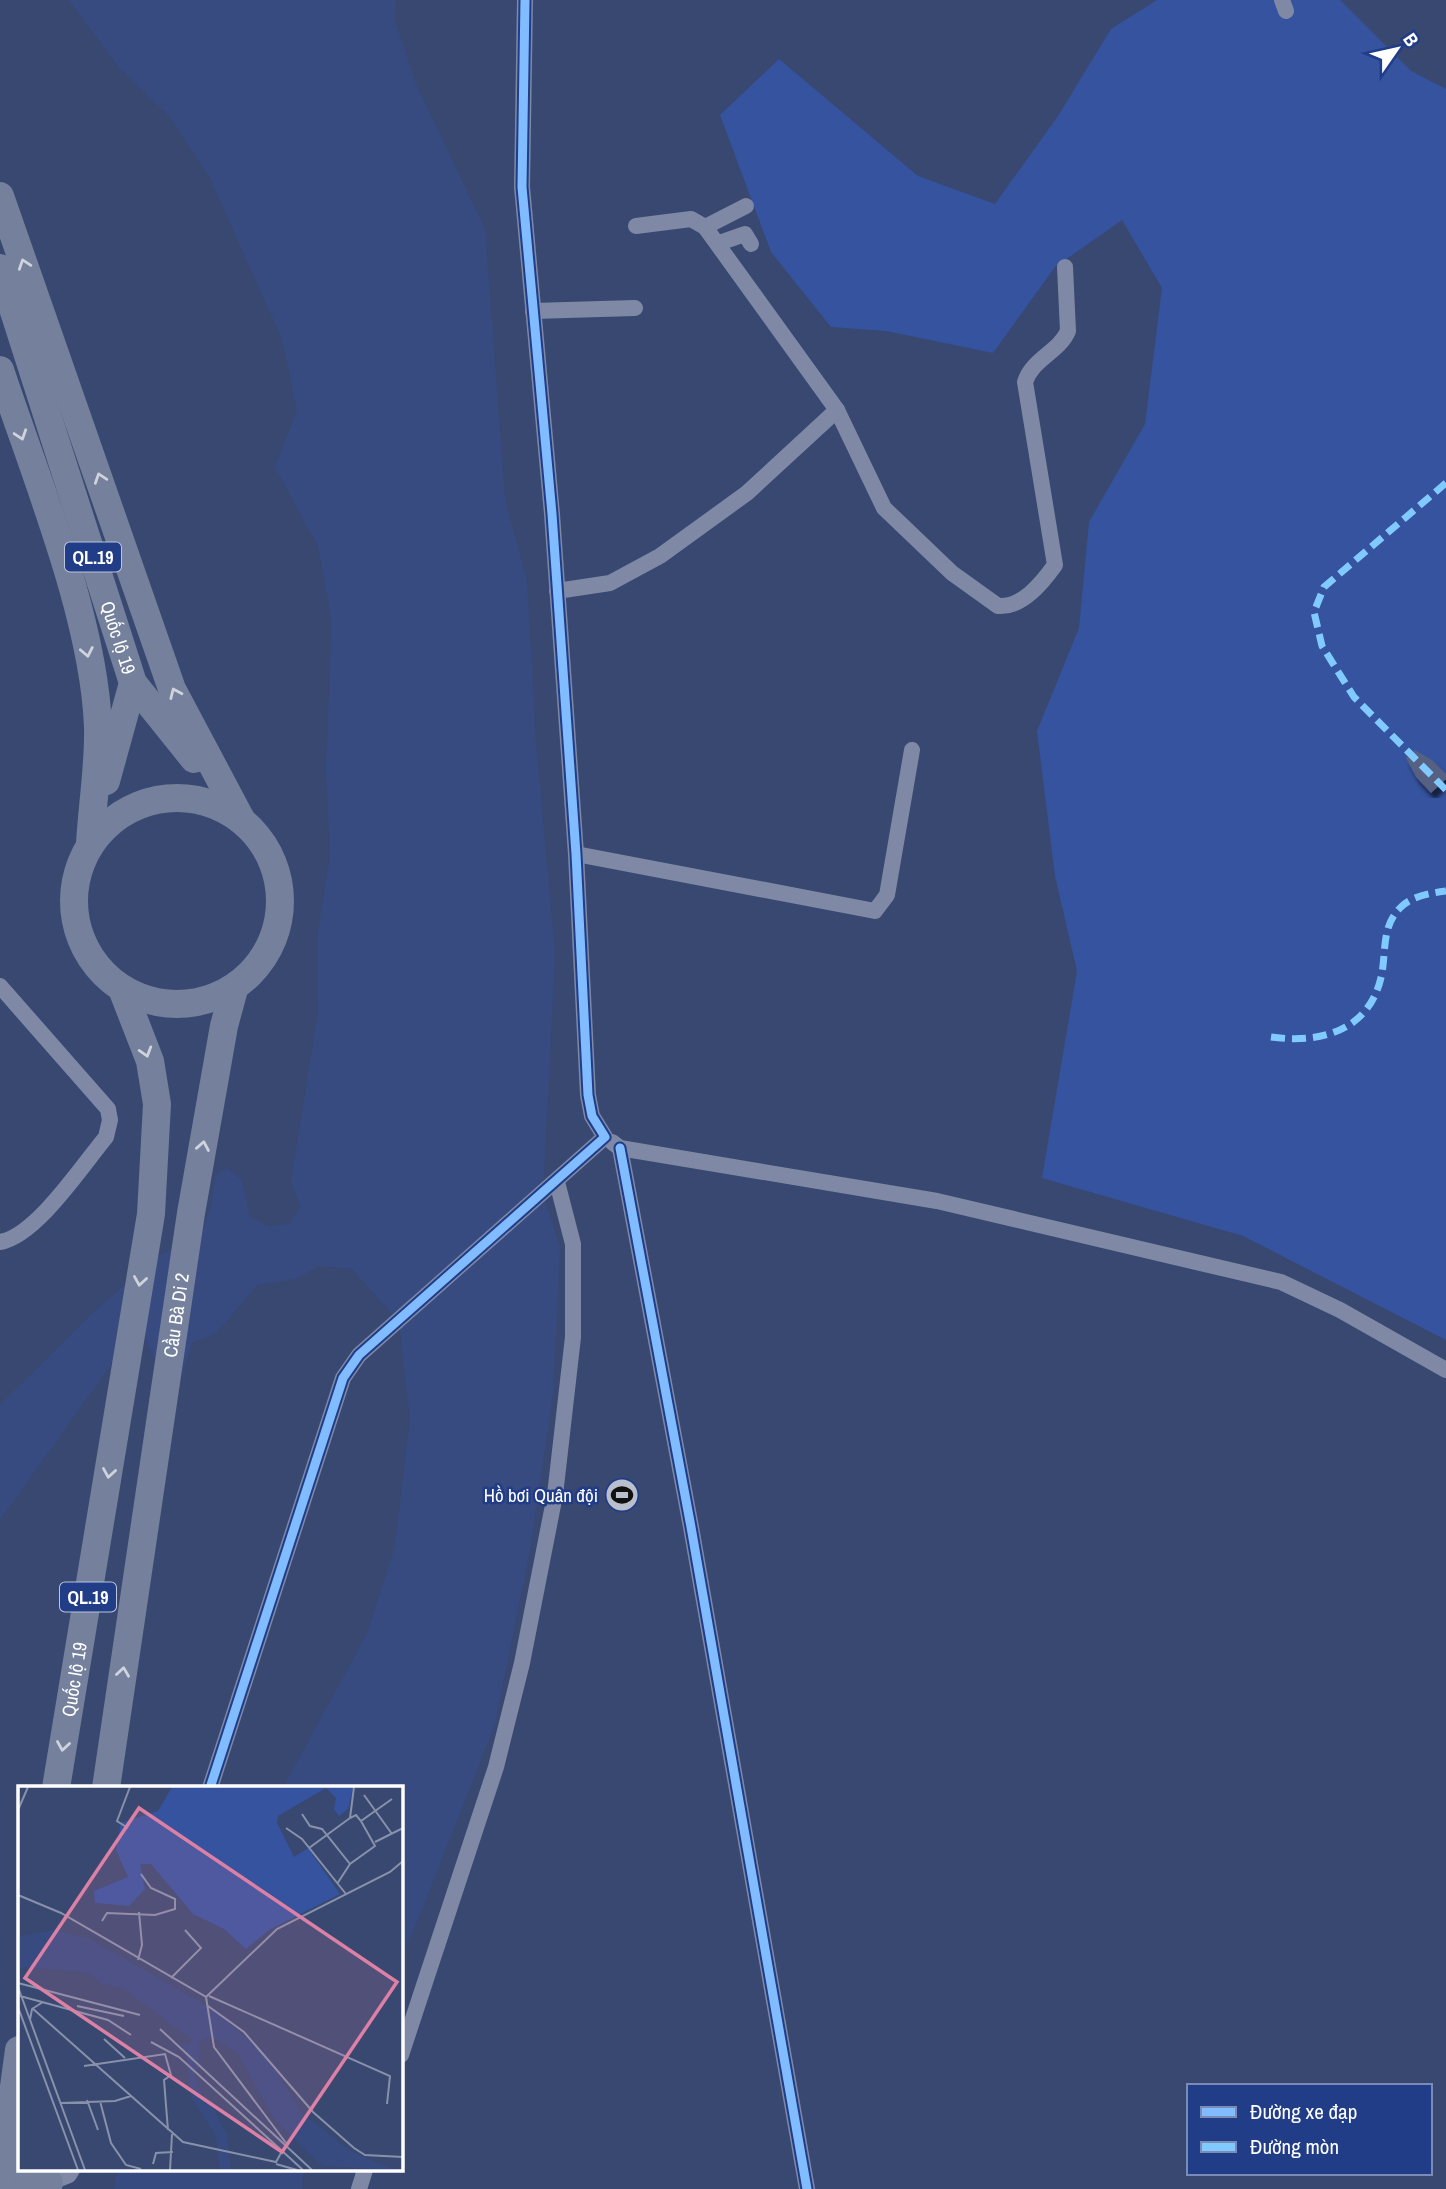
<svg xmlns="http://www.w3.org/2000/svg" width="1446" height="2189" font-family="'Archivo Narrow',sans-serif">
<style>
.green{fill:#35539e}
.water{fill:#374b81}
.building{fill:#546182;filter:url(#shadow)}
.lines{fill:none;stroke-linecap:round;stroke-linejoin:round}
.street{stroke:#7f89a6;stroke-width:16}
.highway{stroke:#74809c;stroke-width:28}
.quiet{stroke:#80caff;stroke-width:7;stroke-dasharray:14 7;stroke-linecap:butt}
.cycleway-casing{stroke:#213d88;stroke-width:13}
.cycleway{stroke:#80bcff;stroke-width:9}
.oneway{stroke:#ced3dc}
.labels{text-anchor:middle;dominant-baseline:central;stroke-width:5;stroke-linejoin:round;paint-order:stroke}
.shield{fill:#213d88;stroke:#bcc5db;stroke-width:2}
.shield-label{font-size:18px;font-weight:bold;fill:#fff}
.street-label{font-size:19px;fill:#fff;stroke:#213d88}
.poi-label{font-size:19px;fill:#fff;stroke:#213d88;text-anchor:end}
.inset-road{fill:none;stroke:#8891aa;stroke-width:2}
.view{fill:#dd80a5;fill-opacity:0.15;stroke:#dd80a5;stroke-width:3.5}
.inset-edge{fill:none;stroke:#fff;stroke-width:3.5}
</style>
<defs>
<filter id="shadow"><feDropShadow dx="4" dy="7" stdDeviation="2" flood-color="#0009"/></filter>
</defs>
<rect width="100%" height="100%" fill="#384871"/>
<!-- green -->
<path class="green" d="M1157,0H1340L1411,71L1446,89V1340L1243,1236L1042,1178L1077,971L1055,876L1037,731L1079,628L1089,522L1145,424L1162,288L1122,220L1055,267L993,353L886,331L831,327L771,252L720,115L779,59L918,176L995,204L1058,116L1111,29Z"/>
<!-- water -->
<g class="water">
<path d="M69,0H396L395,21L416,84L485,229L505,499L527,581L536,744L555,953L543,1194L560,1248L553,1393L530,1550L495,1724L417,1922L401,1955V1788H283L367,1634L395,1546L410,1419L399,1321L352,1269L319,1266L296,1279L257,1285L216,1333L192,1343L181,1377L160,1371L145,1336L125,1345L0,1520V1405L96,1310L157,1257L202,1232L212,1203L215,1176L227,1168L242,1180L250,1217L268,1226L289,1224L301,1208L291,1181L318,1013L317,938L330,857L326,768L332,621L318,546L275,467L297,411L282,339L209,176L170,117L119,67Z"/>
<path d="M118,2170H304L302,2189H114Z"/>
</g>
<!-- building -->
<path class="building" d="M1415,750L1432,760L1446,774V779L1431,793L1416,777L1406,758Z"/>
<g class="lines">
<!-- street -->
<g class="street">
<path d="M1282,0L1286,11"/>
<path d="M636,226L691,219L705,227L837,410L884,508L952,573L998,606C1022,608 1042,583 1055,565L1025,382C1032,359 1059,352 1068,331L1065,267"/>
<path d="M705,227L746,206"/>
<path d="M719,243L745,234L751,244"/>
<path d="M533,311L635,308"/>
<path d="M557,591L610,583L660,556L747,493L837,410"/>
<path d="M576,854L875,911L887,895L912,750"/>
<path d="M0,986L108,1109L110,1120L106,1137C82,1166 36,1236 0,1242"/>
<path d="M612,1142L620,1148L937,1201L1281,1282L1340,1310L1446,1370"/>
<path d="M620,1148L691,1527L807,2189"/>
<path d="M210,1788L343,1378L359,1355L605,1137L592,1116L588,1095L576,854L552,514L522,187L525,0"/>
<path d="M401,2055L496,1767L522,1663L555,1495L573,1337V1244L557,1182"/>
<path d="M49,2183L69,2175L72,2170"/>
<path d="M359,2189L365,2170"/>
</g>
<!-- highway -->
<g class="highway">
<path d="M0,196L172,689L241,819"/>
<path id="s1" d="M0,268L133,683L194,759"/>
<path d="M0,370C35,476 94,617 98,727C99,766 92,806 90,844"/>
<path d="M106,781L133,683"/>
<circle cx="177" cy="901" r="103"/>
<path id="s2" d="M56,1788L151,1214L157,1104L150,1061L122,989"/>
<path id="s3" d="M106,1788L191,1213L224,1026L234,989"/>
<path d="M2,2175L49,2183"/>
<path d="M0,2189L19,2050"/>
</g>
<!-- quiet -->
<g class="quiet">
<path d="M1446,483L1324,587L1314,612L1322,646L1354,697L1446,790"/>
<path d="M1271,1037C1323,1044 1371,1030 1382,973C1386,949 1382,925 1401,907C1412,896 1431,893 1446,891"/>
</g>
<defs>
<g id="cycleway">
<path d="M620,1148L691,1527L807,2189"/>
<path d="M210,1788L343,1378L359,1355L605,1137L592,1116L588,1095L576,854L552,514L522,187L525,0"/>
</g>
</defs>
<!-- cycleway casing -->
<use href="#cycleway" class="cycleway-casing"/>
<!-- cycleway -->
<use href="#cycleway" class="cycleway"/>
</g>
<!-- one-way arrows -->
<defs><path id="oneway-chevron" d="M-2-3.5L2.5 0L-2 3.5" fill="none" stroke-width="1.6" stroke-linecap="round" stroke-linejoin="round" transform="scale(1.75)"/></defs>
<g class="oneway">
<use href="#oneway-chevron" transform="translate(24 264) rotate(-109)"/>
<use href="#oneway-chevron" transform="translate(21 435) rotate(72)"/>
<use href="#oneway-chevron" transform="translate(100 478) rotate(-109)"/>
<use href="#oneway-chevron" transform="translate(87 652) rotate(79)"/>
<use href="#oneway-chevron" transform="translate(175 693) rotate(-114)"/>
<use href="#oneway-chevron" transform="translate(146 1052) rotate(73)"/>
<use href="#oneway-chevron" transform="translate(203 1146) rotate(-80)"/>
<use href="#oneway-chevron" transform="translate(140 1281) rotate(99)"/>
<use href="#oneway-chevron" transform="translate(109 1473) rotate(99)"/>
<use href="#oneway-chevron" transform="translate(123 1672) rotate(-82)"/>
<use href="#oneway-chevron" transform="translate(63 1746) rotate(99)"/>
</g>
<!-- icons -->
<defs>
<symbol id="stadium-disc" viewBox="-11 -11 22 22"><circle r="9.5" fill="#b9bfcd" stroke="#213d88"/><path d="M0-5a6.5 5 0 1 0 0 10a6.5 5 0 1 0 0-10ZM-3.5-1.8h7v3.6h-7Z" fill="#111"/></symbol>
</defs>
<g fill-rule="evenodd">
<use href="#stadium-disc" x="603" y="1476" width="38" height="38"/>
</g>
<g class="labels">
<!-- shield labels -->
<g class="shield">
<rect x="65" y="542.5" width="56" height="29" rx="5"/>
<rect x="60" y="1582.5" width="56" height="29" rx="5"/>
</g>
<g class="shield-label">
<text x="93" y="557">QL.19</text>
<text x="88" y="1597">QL.19</text>
</g>
<!-- street labels -->
<g class="street-label">
<text stroke="none"><textPath href="#s1" startOffset="388">Quốc lộ 19</textPath></text>
<text stroke="none"><textPath href="#s3" startOffset="478">Cầu Bà Di 2</textPath></text>
<text stroke="none"><textPath href="#s2" startOffset="110">Quốc lộ 19</textPath></text>
</g>
<!-- poi labels -->
<g class="poi-label">
<text x="598" y="1495">Hồ bơi Quân đội</text>
</g>
</g>
<!-- overview -->
<g transform="translate(18 1786)">
<rect width="385" height="385" fill="#384871"/>
<path d="M154,1H335L330,23L321,30L316,23L318,12L308,2L260,30L259,37L276,71L290,62L322,108L251,144L228,163L206,143L175,128L133,78H122L127,103L111,120L77,117L76,105L110,91L98,64L103,37L140,25Z" fill="#35539e"/>
<path d="M36,144L72,153L198,225L249,271L283,326L331,364L376,384L305,380L257,334L220,268L194,250L181,255V282L175,284L185,312L193,318L209,349L213,384H202L198,350L173,311L168,266L162,258H172L173,253L106,203L83,197L69,186L0,181V150Z" fill="#374b81"/>
<path class="inset-road" d="M346,9L374,48M0,24L10,1M284,28L292,40L304,43L332,78M332,32L336,1M343,35L374,13M110,42L99,35L112,1M268,42L284,53L328,108M357,56L385,42M291,62L332,32L338,29L343,35L357,60L332,78L319,98M0,109L43,127L188,211L196,261L268,357M84,135L89,127L137,129L157,123V113L133,102L123,88M120,174L124,159L121,126M153,192L183,162L167,144M0,197L122,229M0,201L67,384M2,210L90,234L113,249M191,210L372,290L369,318M188,211L259,143L372,86L385,75M59,220L106,230M190,220L226,246L295,326L336,362L347,369L385,371M0,221L60,384M14,222L165,356L258,376L263,367M12,234L14,223L25,216M142,243L294,384M86,253L107,272M133,256L161,271L285,384M66,280L147,268L153,289L146,294L150,344M69,314L80,344M82,315L93,357L108,379L123,383M43,317L97,315L113,310M135,378L138,367L155,366M258,378L279,384M152,384L154,348"/>
<path class="view" d="M121,22L379,196L264,366L7,192Z"/>
<rect width="385" height="385" class="inset-edge"/>
</g>
<!-- legend -->
<rect x="1187" y="2084" width="245" height="91" fill="#213d88" stroke="#7a8bb8" stroke-width="2"/>
<rect x="1201" y="2107" width="35" height="10" fill="#80bcff" stroke="#7a8bb8" stroke-width="2"/>
<text x="1250" y="2119" font-size="21" fill="#ffffff">Đường xe đạp</text>
<rect x="1201" y="2142" width="35" height="10" fill="#80caff" stroke="#7a8bb8" stroke-width="2"/>
<text x="1250" y="2154" font-size="21" fill="#ffffff">Đường mòn</text>
<!-- north arrow -->
<g transform="translate(1397 49) rotate(56)" stroke="#213d88" stroke-width="5" paint-order="stroke">
<path d="M0-5L12 26L0 18L-12 26Z" fill="#ffffff"/>
<text y="-10" font-size="19" font-weight="bold" text-anchor="middle" fill="#ffffff">B</text>
</g>
</svg>
